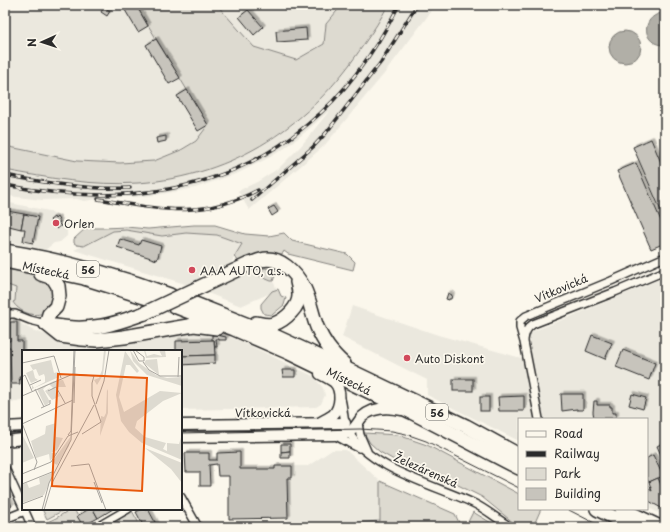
<svg xmlns="http://www.w3.org/2000/svg" width="670" height="532" font-family="'Playpen Sans',sans-serif">
<style>
.built{fill:#ebe8de}
.green{fill:#dddad0;stroke:#84827e}
.water{fill:#b1afa7;stroke:#7b7a75}
.building{fill:#c7c4bc;stroke:#2b2b2b;filter:url(#shadow)}
.lines{fill:none;stroke-linecap:round;stroke-linejoin:round}
.street-casing{stroke:#2b2b2b;stroke-width:10}
.secondary-casing{stroke:#2b2b2b;stroke-width:13}
.highway-casing{stroke:#2b2b2b;stroke-width:16}
.street{stroke:#fbf7ec;stroke-width:7}
.secondary{stroke:#fbf7ec;stroke-width:10}
.highway{stroke:#fbf7ec;stroke-width:13}
.tram{stroke:#2b2b2b;stroke-width:1}
.rail-casing{stroke:#2b2b2b;stroke-width:3.5}
.rail{stroke:#fbf7ec;stroke-width:2;stroke-dasharray:6;stroke-linecap:butt}
.highway-bridge-casing{stroke:#2b2b2b;stroke-width:16;stroke-linecap:butt}
.highway-bridge{stroke:#fbf7ec;stroke-width:13}
.poi-dot{fill:#d1495b;stroke:#fbf7ec;stroke-width:1.5}
.labels{text-anchor:middle;dominant-baseline:central;stroke-width:3.5;stroke-linejoin:round;paint-order:stroke}
.shield{fill:#fbf7ec;stroke:#696865;stroke-width:1}
.shield-label{font-size:10px;font-weight:bold;fill:#2b2b2b}
.poi-label{font-size:11px;fill:#2b2b2b;stroke:#fbf7ec;text-anchor:start}
.street-label{font-size:11px;fill:#2b2b2b;stroke:#fbf7ec}
.inset-road{fill:none;stroke:#a8a59f;stroke-width:1}
.view{fill:#e8590c;fill-opacity:0.15;stroke:#e8590c;stroke-width:2}
.inset-edge{fill:none;stroke:#2b2b2b;stroke-width:2}
</style>
<defs>
<filter id="shadow"><feDropShadow dx="2.5" dy="-2.5" stdDeviation="0" flood-color="#0004"/></filter>
</defs>
<rect width="100%" height="100%" fill="#fbf7ec"/>
<filter id="ink" filterUnits="userSpaceOnUse"><feTurbulence type="fractalNoise" baseFrequency=".025" numOctaves="2"/><feDisplacementMap in="SourceGraphic" scale="8" xChannelSelector="R" yChannelSelector="G"/><feConvolveMatrix kernelMatrix="1 2 1 2 8 2 1 2 1" color-interpolation-filters="sRGB"/></filter>
<g filter="url(#ink)">
<!-- built -->
<g class="built">
<path d="M5,5H136L208,125L196,141L181,150L154,161L120,163L77,161L5,146Z"/>
<path d="M217,5H342L326,24L324,44L296,60L254,47Z"/>
<path d="M388,5H436L384,74L324,146L249,210L238,191L257,182L279,168L301,146L330,110L310,128L298,138L285,148L270,157L238,173L195,188L156,195L137,197H111L84,201L77,199L42,200L9,196L5,198V170L38,176L90,182L136,183L154,181L191,174L232,160L249,152L276,136L289,127L301,117L324,95L334,84L356,56L374,29Z"/>
<path d="M6,203H10L49,211L67,224V236L60,242L54,243L45,250L5,241V204Z"/>
<path d="M126,230L162,236L186,233L217,235L242,244L230,265L271,281L274,283L277,290L241,306L182,283L74,250L113,231Z"/>
<path d="M665,277V516L647,507V419H519V441L427,395V380L342,337L352,306L438,335L532,361L529,345V336L533,331L572,316Z"/>
<path d="M5,284L16,288L23,311L15,310L5,311Z"/>
<path d="M10,322L20,323L32,330L59,339L198,329L214,332L238,340L313,376L323,388L325,395L321,404L316,407L181,410V351H23V401L10,402Z"/>
<path d="M332,450H346L380,481V521L294,527H292H293L288,520L287,478L292,477V466H308Z"/>
</g>
<!-- green -->
<g class="green">
<path d="M136,5H217L254,47L296,60L324,44L326,24L342,5H388C381,19 373,31 364,44C311,125 235,176 138,183C93,186 48,178 5,170V146L77,161L120,163L154,161L181,150L196,141L208,125Z"/>
<path d="M194,225H215L245,234L269,236L284,233L292,241L347,254L355,262L353,270L288,254L284,251L283,253L279,255L240,262L234,257L242,244L217,235L186,233L162,236L126,230L113,231L84,246L77,245L74,243V239L86,228H104L126,227L148,229Z"/>
<path d="M265,268L275,270L276,273L273,281H271L259,276L258,273L260,270Z"/>
<path d="M5,269C18,271 48,274 53,289C54,292 53,298 53,301C50,305 48,309 44,312C35,319 18,311 13,302L15,301L16,288L5,284Z"/>
<path d="M278,289L281,296L286,298L284,305L272,315L264,314L261,308V304L272,291Z"/>
<path d="M364,433L398,435L427,445L519,494V509H541L533,527H518L515,524L482,497L454,483L408,468L380,452L370,443Z"/>
<path d="M380,481L455,514L461,527H294L380,521Z"/>
<path d="M42,509H66L47,519Z"/>
<path d="M71,509H74L83,526L42,527L41,525L56,518Z"/>
<path d="M131,509L141,527H109L120,520L119,518Z"/>
<path d="M473,512L493,524L496,527H468L467,524Z"/>
</g>
<!-- water -->
<g class="water">
<path d="M662,13H665V45C642,46 640,17 662,13Z"/>
<circle cx="625" cy="47" r="16"/>
</g>
<!-- building -->
<g class="building">
<path d="M122,5H136L148,26L138,32Z"/>
<path d="M104,7L110,11L107,16L101,12Z"/>
<path d="M248,10L263,27L254,35L239,17Z"/>
<path d="M306,28L307,40L277,42L276,31Z"/>
<path d="M156,39L180,78L169,84L146,45Z"/>
<path d="M187,90L208,125L198,131L177,96Z"/>
<path d="M166,136V141L157,143L156,138Z"/>
<path d="M651,139L665,172V220L633,147Z"/>
<path d="M636,163L665,230V243L651,249L617,171Z"/>
<path d="M274,206L278,212L272,216L268,209Z"/>
<path d="M7,211L24,214L21,229L5,225V218Z"/>
<path d="M24,214L38,217L33,243L23,241L25,229H21Z"/>
<path d="M54,217L55,219L57,217L60,222L58,223L61,226L57,229L50,220Z"/>
<path d="M120,239L139,245L141,240L161,246L157,260L117,247Z"/>
<path d="M448,293L452,295L451,299H449V300L446,299Z"/>
<path d="M10,322H17V341H22V376H19L20,384H11L10,347H6V341H10Z"/>
<path d="M212,335H217L226,337V340H219V339H216L217,347H215L214,340H212Z"/>
<path d="M592,335L612,343L605,359L586,351Z"/>
<path d="M214,340L215,355L181,356V351H176V341Z"/>
<path d="M623,350L655,363L649,380L616,367Z"/>
<path d="M215,355V363L181,365V356Z"/>
<path d="M282,370H295V377H283Z"/>
<rect x="453" y="379" width="20" height="12"/>
<path d="M561,394H583V410H577V409L562,411Z"/>
<path d="M632,394L646,398L643,409L629,405Z"/>
<path d="M524,396V411H499L498,397Z"/>
<rect x="480" y="397" width="9" height="14"/>
<path d="M594,401H597V405H610V407H612V413H616V418H594L593,412Z"/>
<path d="M665,442V464L657,446Z"/>
<path d="M281,444H290V451L281,452Z"/>
<path d="M290,451V458H281V452Z"/>
<path d="M240,452V469H275V466H292V478H287L288,518L229,519V476H218L217,464L209,465L210,486H200V472H186L185,453H209V460H217V453Z"/>
<path d="M653,455L663,476L649,482L647,479V458Z"/>
<path d="M658,478L665,494V505L663,509L647,500V492L649,489L652,491L649,482Z"/>
<path d="M5,493L12,506L5,509Z"/>
<path d="M89,509H93L98,518L83,526L77,516Z"/>
<path d="M93,509H113L98,518Z"/>
<path d="M142,509H148L155,522L146,527H144L136,512Z"/>
<path d="M155,522L158,527H146Z"/>
</g>
<g class="lines">
<defs>
<g id="street">
<path d="M5,317L10,314H15L30,320L46,324"/>
<path d="M524,340C525,332 527,328 533,324L615,292L665,271"/>
<path d="M341,399C344,409 343,422 348,431C369,469 435,485 473,503C484,508 495,517 506,524L508,527"/>
<path d="M539,419L524,342L520,328V321L526,316L611,281L665,257"/>
<path d="M358,423L360,435L367,451"/>
<path d="M334,435L349,443L359,448"/>
<path d="M5,468L23,507"/>
<path d="M181,497L198,527"/>
<path d="M24,509L32,527"/>
<path d="M5,519L25,511"/>
<path d="M97,527L128,509"/>
</g>
<g id="secondary">
<path d="M319,423C324,420 329,418 333,415C341,407 342,390 334,382C330,379 324,376 320,374"/>
<path d="M181,425L345,423"/>
<path d="M5,427L23,426"/>
<path d="M181,437L334,435C339,434 346,434 350,432C355,428 358,422 362,417C373,407 388,407 401,410"/>
<path d="M5,441L23,439"/>
</g>
<g id="highway">
<path d="M5,251C61,260 116,275 170,295"/>
<path d="M5,261L84,278L157,301"/>
<path d="M249,264C253,263 257,261 261,260C280,255 296,273 304,288C310,300 312,314 317,327C324,343 331,352 344,364"/>
<path d="M41,274L53,278L58,286L59,296L56,307L49,314L46,324"/>
<path d="M185,300L266,332L353,372L466,426L519,455"/>
<path d="M174,306L234,329L287,352L411,412L519,468"/>
<path d="M256,323C261,324 268,326 274,324C285,320 300,307 299,294C299,290 298,286 297,282"/>
<path d="M46,324L61,336L82,339L97,340L124,337L194,325L217,328"/>
<path d="M55,326C90,332 112,325 145,313"/>
<path d="M597,509L633,527"/>
<path d="M622,509L660,527"/>
</g>
</defs>
<!-- street casing -->
<use href="#street" class="street-casing"/>
<!-- secondary casing -->
<use href="#secondary" class="secondary-casing"/>
<!-- highway casing -->
<use href="#highway" class="highway-casing"/>
<!-- street -->
<use href="#street" class="street"/>
<!-- secondary -->
<use href="#secondary" class="secondary"/>
<!-- highway -->
<use href="#highway" class="highway"/>
<!-- tram -->
<g class="tram">
<path d="M5,433H23"/>
<path d="M181,433L360,429L392,431L406,434L426,441L519,488"/>
<path d="M567,509L602,527"/>
</g>
<defs>
<g id="rail">
<path d="M5,175C46,183 88,190 130,188"/>
<path d="M5,185C112,206 222,197 308,124C346,93 377,48 399,5"/>
<path d="M98,199C159,209 201,220 258,190"/>
<path d="M252,200L313,147L326,133L381,62L417,5"/>
</g>
</defs>
<!-- rail casing -->
<use href="#rail" class="rail-casing"/>
<!-- rail -->
<use href="#rail" class="rail"/>
<defs>
<path id="highway-bridge" d="M145,313L249,264"/>
</defs>
<!-- highway-bridge casing -->
<use href="#highway-bridge" class="highway-bridge-casing"/>
<!-- highway-bridge -->
<use href="#highway-bridge" class="highway-bridge"/>
</g>
</g>
<!-- markers -->
<g class="poi-dot">
<circle cx="56" cy="223" r="4"/>
<circle cx="192" cy="270" r="4"/>
<circle cx="407" cy="358" r="4"/>
</g>
<g class="labels">
<!-- shield labels -->
<g class="shield">
<rect x="77" y="261" width="22" height="16" rx="3"/>
<rect x="426" y="404" width="22" height="16" rx="3"/>
</g>
<g class="shield-label">
<text x="88" y="269">56</text>
<text x="437" y="412">56</text>
</g>
<!-- poi labels -->
<g class="poi-label">
<text x="64" y="223">Orlen</text>
<text x="200" y="270">AAA AUTO, a.s.</text>
<text x="415" y="358">Auto Diskont</text>
</g>
<!-- street labels -->
<g class="street-label">
<text transform="translate(46 270) rotate(12)">Místecká</text>
<text transform="translate(561 288) rotate(-23)">Vítkovická</text>
<text transform="translate(349 381) rotate(26)">Místecká</text>
<text x="263" y="412">Vítkovická</text>
<text transform="translate(426 470) rotate(24)">Železárenská</text>
</g>
</g>
<!-- overview -->
<g transform="translate(22 350)">
<rect width="160" height="160" fill="#fbf7ec"/>
<path d="M82,0H84L81,25L75,35L72,30L77,28L80,20ZM108,0L117,13L134,25L145,28L160,27V36L125,25L111,11ZM122,0H123L125,6L132,4L140,6L137,0H143L144,7L124,8ZM103,1L117,21L115,23L108,15H104L97,47L102,62L138,41L160,43L141,51L115,71L113,78L123,87L144,93L141,99L145,101V93L157,94L160,84V110L120,93L107,82L99,71L94,45ZM135,9L137,25L122,13L124,10ZM29,10L32,23L36,22L37,27L10,39V35L12,38L23,32V27L22,24L17,26L14,19L11,20L13,28L16,30L9,33L4,23L11,20L8,15ZM41,30L44,37H33L38,46L30,50L23,41L28,38L26,42L31,38L27,34L21,39L28,52L23,56L15,39L32,31ZM85,39L86,41V63L78,86L79,66L82,67L84,63ZM34,73V87L41,88L35,100L29,103H35L28,111L27,104L14,108L9,91L23,84L24,76ZM0,84L12,108L0,113ZM49,86L47,96L35,115L30,112ZM123,98L160,113V133L149,119ZM32,122L22,145L0,153V134L5,133L7,138L18,134L17,128Z" fill="#dddad0"/>
<path class="inset-road" d="M111,0L117,11H122V7L113,0M121,12L127,20L138,26H160M0,13L32,6L39,28M0,27L3,25L10,41M156,27L157,7M8,35L19,30M13,39L22,57M26,41L34,37L43,53M0,46L51,24L72,26L70,33M52,53L53,17M74,54L82,31L87,0M19,58L28,54V50M0,73L15,112L12,120M0,74L51,50M60,84L79,72L70,46V33M46,85L49,81L52,0M49,116L67,114L84,160M0,124L29,112L46,86L56,82M72,132L80,153M0,134L30,122M0,154L21,146M20,160L27,133L49,90L53,0M22,160L30,133L72,55"/>
<path class="view" d="M36,24L125,28L120,141L30,136Z"/>
<rect width="160" height="160" class="inset-edge"/>
</g>
<!-- margin -->
<rect width="670" height="532" fill="none" stroke="#fbf7ec" stroke-width="20"/>
<rect x="10" y="10" width="650" height="512" fill="none" stroke="#2b2b2b" stroke-width="1.5" filter="url(#ink)"/>
<!-- legend -->
<rect x="518" y="418" width="130" height="92" fill="#fbf7ec" stroke="#a8a59f"/>
<rect x="526" y="431" width="20" height="6" fill="#fbf7ec" stroke="#a8a59f"/>
<text x="554" y="438" font-size="12" fill="#2b2b2b">Road</text>
<rect x="526" y="451" width="20" height="6" fill="#2b2b2b" stroke="#a8a59f"/>
<text x="554" y="458" font-size="12" fill="#2b2b2b">Railway</text>
<rect x="526" y="468" width="20" height="12" fill="#dddad0" stroke="#a8a59f"/>
<text x="554" y="478" font-size="12" fill="#2b2b2b">Park</text>
<rect x="526" y="488" width="20" height="12" fill="#c7c4bc" stroke="#a8a59f"/>
<text x="554" y="498" font-size="12" fill="#2b2b2b">Building</text>
<!-- north arrow -->
<g transform="translate(42 42) rotate(267)" stroke="#fbf7ec" stroke-width="3" paint-order="stroke">
<path d="M0-3L7 15L0 10L-7 15Z" fill="#2b2b2b"/>
<text y="-6" font-size="11" font-weight="bold" text-anchor="middle" fill="#2b2b2b">N</text>
</g>
</svg>
